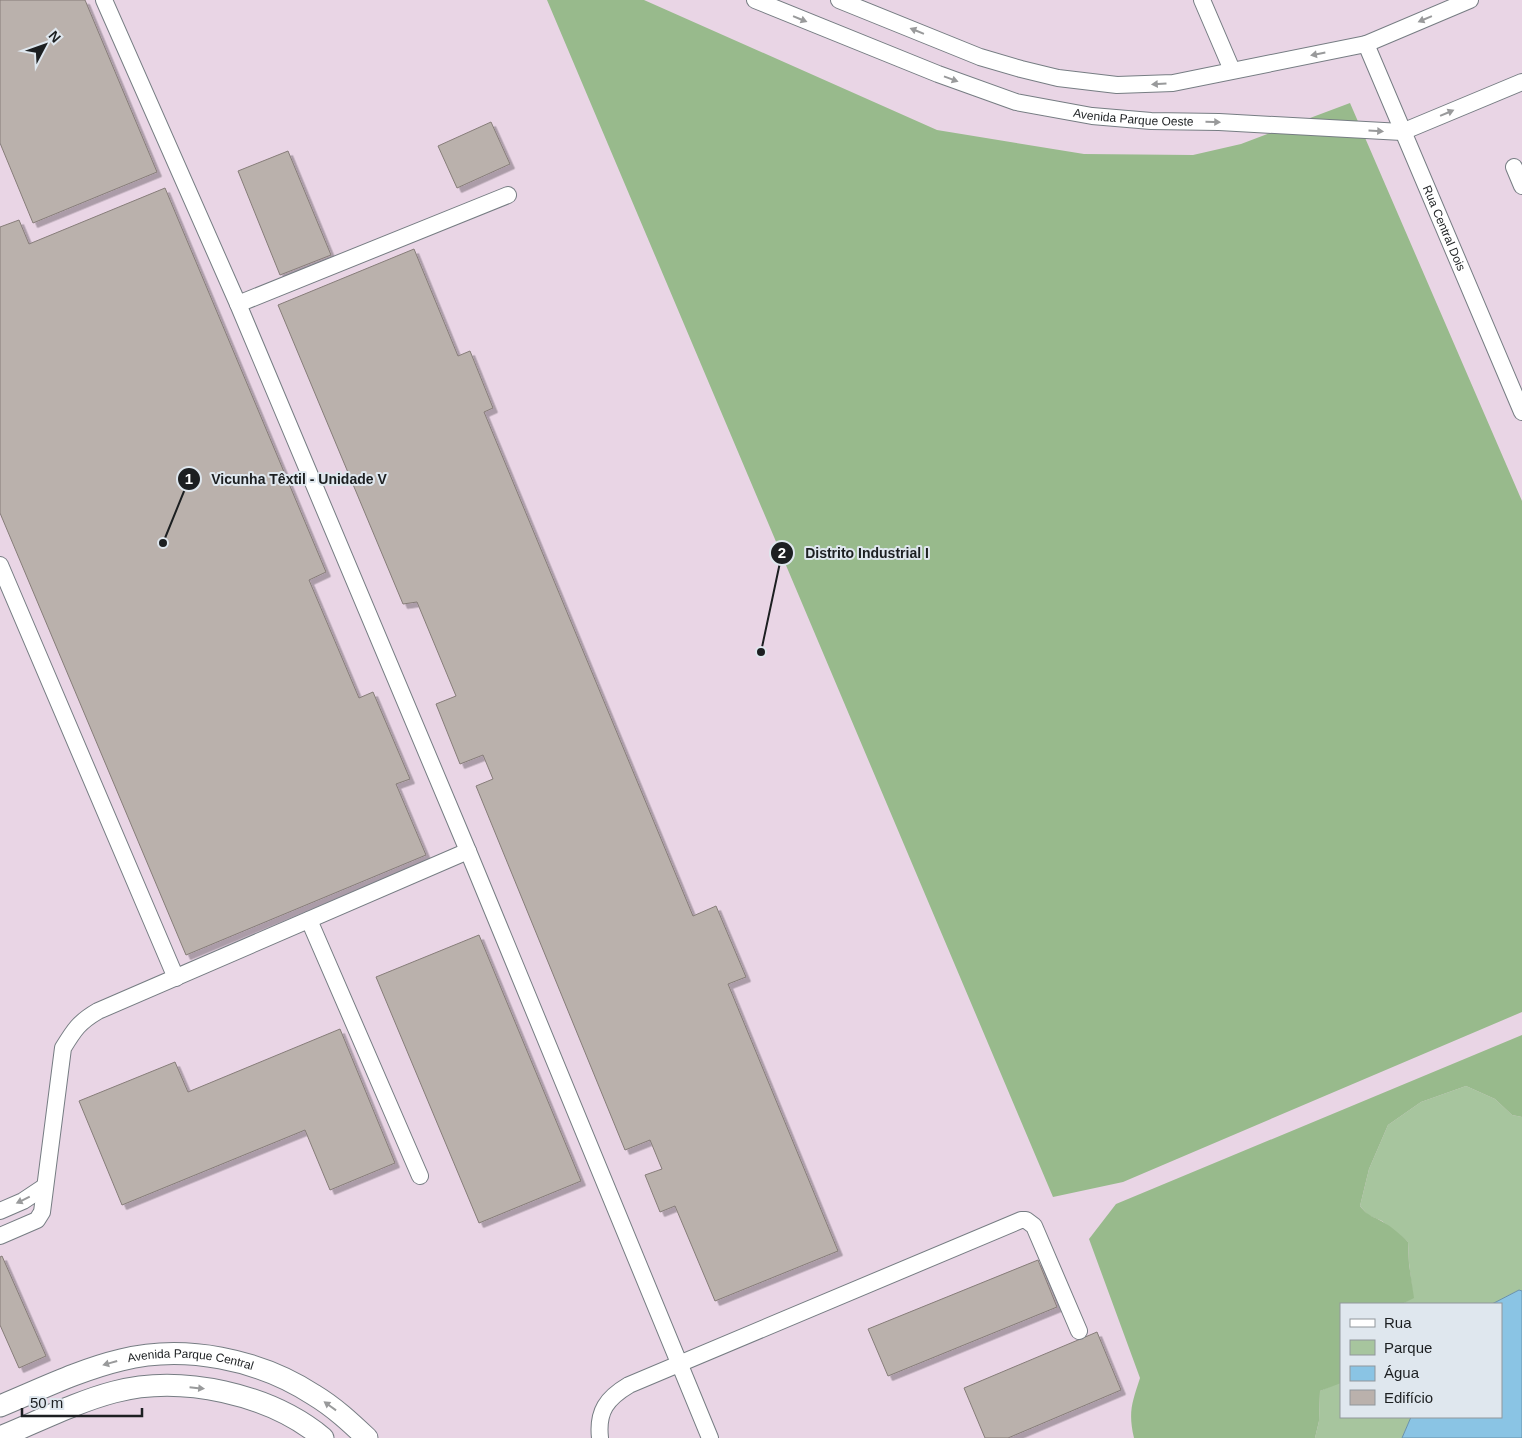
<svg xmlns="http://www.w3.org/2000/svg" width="1522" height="1438" font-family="Arial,sans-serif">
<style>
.industrial{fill:#e9d5e5;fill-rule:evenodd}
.green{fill:#a7c59e}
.forest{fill:#98ba8c}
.water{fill:#8ac4e4;stroke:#6992aa}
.building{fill:#bab1ac;stroke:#867d79;filter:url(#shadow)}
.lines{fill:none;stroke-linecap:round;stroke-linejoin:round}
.minor-casing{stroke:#767d83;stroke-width:18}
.major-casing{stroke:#767d83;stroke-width:23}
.minor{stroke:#fff;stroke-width:16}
.major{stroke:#fff;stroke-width:21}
.oneway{fill:#999a9b}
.labels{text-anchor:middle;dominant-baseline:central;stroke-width:4;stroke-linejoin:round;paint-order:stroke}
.street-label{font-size:12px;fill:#1c1f21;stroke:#dfe7ee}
.leader{fill:none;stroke:#1c1f21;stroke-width:2}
.callout-dot{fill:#1c1f21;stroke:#dfe7ee;stroke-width:2}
.mark-label{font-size:15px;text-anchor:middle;font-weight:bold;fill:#fff}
.callout-label{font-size:14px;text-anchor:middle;font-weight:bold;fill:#1c1f21;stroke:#dfe7ee;stroke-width:4;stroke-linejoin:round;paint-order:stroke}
</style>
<defs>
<filter id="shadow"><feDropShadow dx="4.5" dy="4.5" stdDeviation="0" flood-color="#0004"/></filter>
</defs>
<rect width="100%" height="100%" fill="#dfe7ee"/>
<!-- industrial -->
<path class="industrial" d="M0,0H1522V1438H0ZM1341,1304H1501V1417H1341Z"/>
<!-- green -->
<g class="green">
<path d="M1466,1086L1495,1099L1512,1115L1522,1117V1291L1519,1290L1492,1304H1402L1413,1297L1409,1263L1408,1242L1382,1221L1368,1215L1360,1206L1369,1169L1388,1125L1421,1102Z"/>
<path d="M1340,1382L1341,1417H1411L1402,1438H1315L1319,1421L1320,1391Z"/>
</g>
<!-- forest -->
<g class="forest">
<path d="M547,0H644L937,130L1084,154L1193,155L1241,144L1350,103L1522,501V1012L1123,1182L1053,1197Z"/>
<path d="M1522,1035V1117L1512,1115L1495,1099L1466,1086L1421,1102L1388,1125L1369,1169L1360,1206C1369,1217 1371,1215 1383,1222C1392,1227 1400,1234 1408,1242L1409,1264L1414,1298L1402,1304H1341V1383L1320,1391L1319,1421L1315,1438H1134C1128,1412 1132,1403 1140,1378L1089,1239L1116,1204Z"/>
</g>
<!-- water -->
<path class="water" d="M1519,1290L1522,1291V1438H1402L1411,1417H1501V1304H1492Z"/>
<!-- building -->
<g class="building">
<path d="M0,0H85L157,172L33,223L0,143Z"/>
<path d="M491,122L510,164L457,188L438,146Z"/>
<path d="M288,151L331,255L280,275L238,171Z"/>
<path d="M165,188L326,572L309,580L359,698L373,692L410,779L396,784L426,855L186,955L0,513V227L19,220L29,244Z"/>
<path d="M414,249L458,356L470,351L493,408L484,412L693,916L716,906L746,977L728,984L838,1251L715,1301L675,1206L660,1212L645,1175L662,1169L650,1140L625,1150L476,786L493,779L483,755L460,764L436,704L456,696L417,602L403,604L278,305Z"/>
<path d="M479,935L581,1181L479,1223L376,977Z"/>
<path d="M340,1029L395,1163L330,1190L305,1130L122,1205L79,1101L175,1062L188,1092Z"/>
<path d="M2,1256L46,1356L19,1368L0,1325V1257Z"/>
<path d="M1038,1260L1057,1307L888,1376L868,1329Z"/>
<path d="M1097,1332L1121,1390L1008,1438H985L964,1388Z"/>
</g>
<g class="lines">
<defs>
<g id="minor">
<path d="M104,0L238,304L468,851L710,1438"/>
<path id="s1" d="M755,0L938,74L1016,102L1092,116L1151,121L1219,122L1402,132L1522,82"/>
<path d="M839,0L980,57L1021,69L1058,78L1117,85L1173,83L1366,44L1470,0"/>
<path d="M1202,0L1232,70"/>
<path id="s2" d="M1366,44L1522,412"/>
<path d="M1514,167L1522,186"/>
<path d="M238,304L508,195"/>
<path d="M0,565L176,978"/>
<path d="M309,920L420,1176"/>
<path d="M0,1211L23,1201L44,1187"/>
<path d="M0,1236L37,1220L42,1212L63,1048C74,1030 79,1022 98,1011L468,851"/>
<path d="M600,1438C597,1411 607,1398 629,1385L1021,1220H1026L1034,1226L1079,1331"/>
</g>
<g id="major">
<path id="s3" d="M0,1406C39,1390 79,1370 121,1360C184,1344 259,1359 314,1395C334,1407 350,1422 367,1438"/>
<path d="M0,1437C37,1422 76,1402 114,1392C181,1374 270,1394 323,1438"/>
</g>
</defs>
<!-- minor casing -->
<use href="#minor" class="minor-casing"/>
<!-- major casing -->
<use href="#major" class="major-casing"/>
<!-- minor -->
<use href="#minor" class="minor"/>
<!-- major -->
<use href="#major" class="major"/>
</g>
<!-- one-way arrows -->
<defs><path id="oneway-solid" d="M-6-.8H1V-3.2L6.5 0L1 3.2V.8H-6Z" transform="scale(1.25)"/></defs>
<g class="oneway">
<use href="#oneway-solid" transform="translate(800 19) rotate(22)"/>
<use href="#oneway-solid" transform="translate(1425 19) rotate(157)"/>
<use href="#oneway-solid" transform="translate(917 31) rotate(-158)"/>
<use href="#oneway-solid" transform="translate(1318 54) rotate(169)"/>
<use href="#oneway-solid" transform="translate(951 79) rotate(20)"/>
<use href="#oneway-solid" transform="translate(1159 84) rotate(176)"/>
<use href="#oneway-solid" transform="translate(1447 113) rotate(-23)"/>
<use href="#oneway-solid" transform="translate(1213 122) rotate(1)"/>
<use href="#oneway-solid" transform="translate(1376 131) rotate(3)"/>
<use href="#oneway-solid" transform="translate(23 1200) rotate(154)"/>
<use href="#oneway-solid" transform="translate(110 1363) rotate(164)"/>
<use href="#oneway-solid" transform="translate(197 1388) rotate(6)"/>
<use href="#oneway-solid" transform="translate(330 1406) rotate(-144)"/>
</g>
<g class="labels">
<!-- street labels -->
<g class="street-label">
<text stroke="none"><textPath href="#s1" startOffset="399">Avenida Parque Oeste</textPath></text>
<text stroke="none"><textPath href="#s2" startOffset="200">Rua Central Dois</textPath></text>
<text stroke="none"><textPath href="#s3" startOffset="200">Avenida Parque Central</textPath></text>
</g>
</g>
<!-- callouts -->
<path class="leader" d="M163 543L189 479M761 652L782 553"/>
<g class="callout-dot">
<circle cx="163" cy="543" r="5"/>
<circle cx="761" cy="652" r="5"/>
<circle cx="189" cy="479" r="12"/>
<circle cx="782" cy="553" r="12"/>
</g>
<g class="mark-label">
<text x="189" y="484">1</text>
<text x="782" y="558">2</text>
</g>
<g class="callout-label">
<text x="299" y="484">Vicunha Têxtil - Unidade V</text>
<text x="867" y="558">Distrito Industrial I</text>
</g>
<!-- legend -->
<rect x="1340" y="1303" width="162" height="115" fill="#dfe7ee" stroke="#91979c"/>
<rect x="1350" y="1319" width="25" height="8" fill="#ffffff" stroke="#91979c"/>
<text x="1384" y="1328" font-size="15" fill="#1c1f21">Rua</text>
<rect x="1350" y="1340" width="25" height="15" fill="#a7c59e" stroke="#91979c"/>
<text x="1384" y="1353" font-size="15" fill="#1c1f21">Parque</text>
<rect x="1350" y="1366" width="25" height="15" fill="#8ac4e4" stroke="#91979c"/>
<text x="1384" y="1378" font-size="15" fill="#1c1f21">Água</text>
<rect x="1350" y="1390" width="25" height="15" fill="#bab1ac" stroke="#91979c"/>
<text x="1384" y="1403" font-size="15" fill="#1c1f21">Edifício</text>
<!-- north arrow -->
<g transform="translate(45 45) rotate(49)" stroke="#dfe7ee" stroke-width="4" paint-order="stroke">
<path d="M0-4L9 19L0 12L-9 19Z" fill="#1c1f21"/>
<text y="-8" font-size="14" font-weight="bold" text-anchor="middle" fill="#1c1f21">N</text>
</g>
<!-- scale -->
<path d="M22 1408v8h120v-8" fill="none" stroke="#1c1f21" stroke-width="2.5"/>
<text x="30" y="1408" font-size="15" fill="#1c1f21" stroke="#dfe7ee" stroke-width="4" paint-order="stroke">50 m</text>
</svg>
